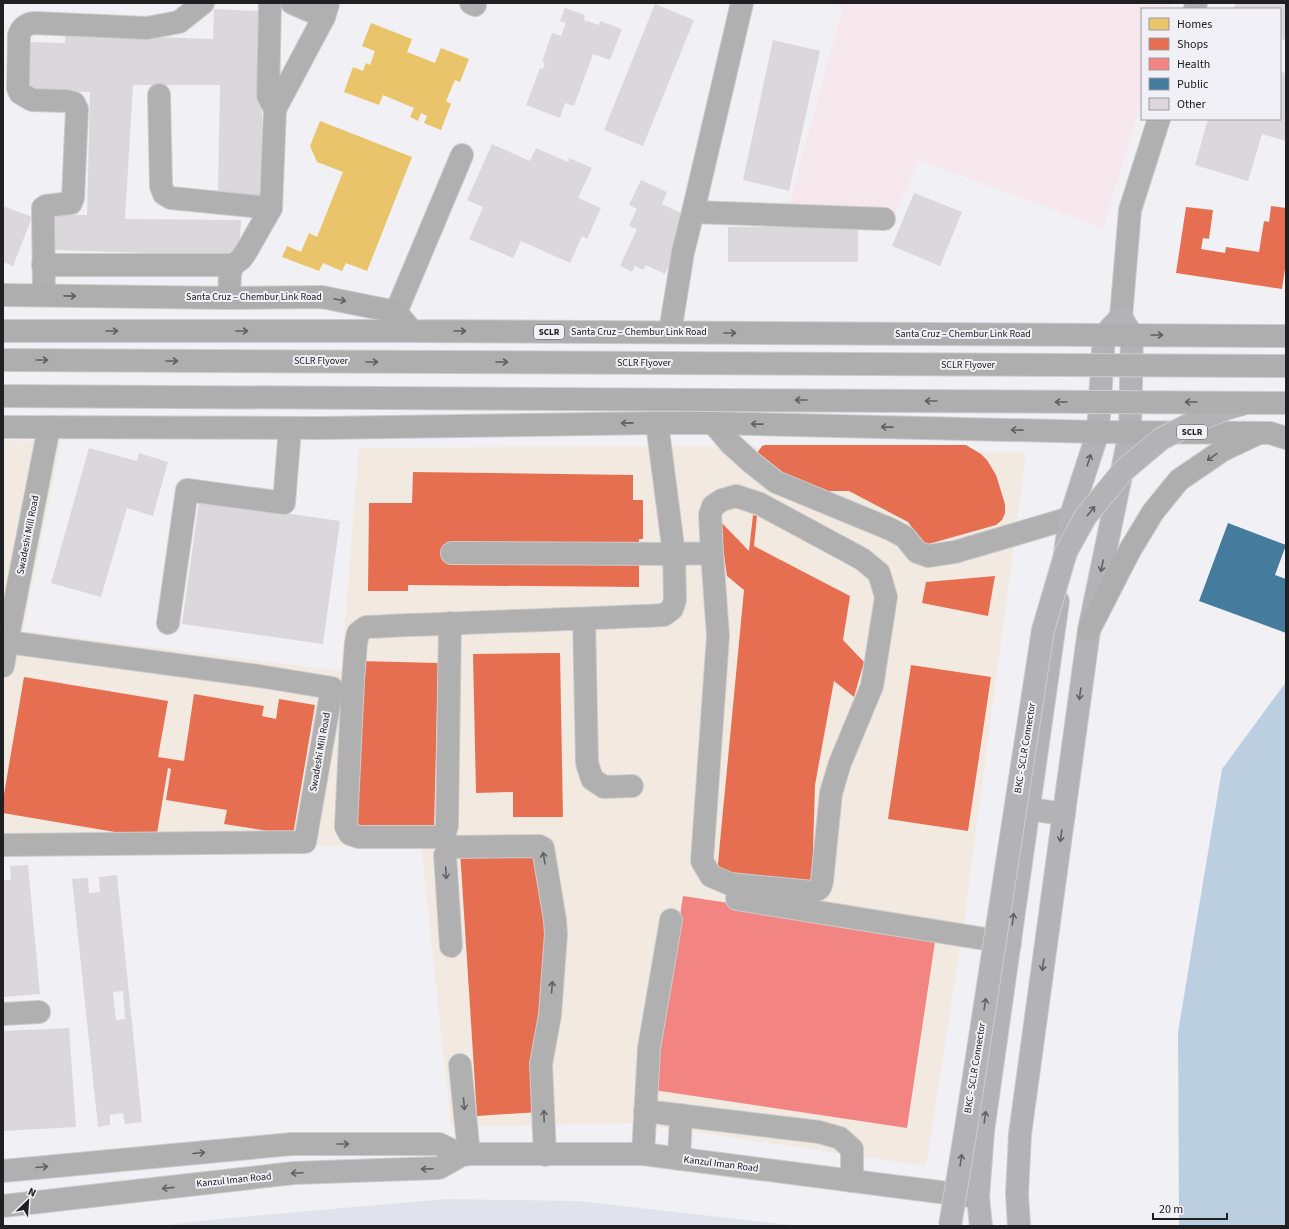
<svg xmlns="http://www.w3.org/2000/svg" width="1289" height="1229" font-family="'Source Sans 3',sans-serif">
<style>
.commercial{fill:#f2eae1}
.industrial{fill:#f6e7ec}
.built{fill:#e1e2eb}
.water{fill:#bbcfe0}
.homes{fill:#e9c46a}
.shops{fill:#e76f51}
.health{fill:#f28482}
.public{fill:#457b9d}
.building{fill:#dcd7dc;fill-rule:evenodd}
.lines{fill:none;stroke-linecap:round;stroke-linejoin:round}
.minor-casing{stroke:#ccccce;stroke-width:24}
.major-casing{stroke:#ccccce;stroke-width:24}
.highway-casing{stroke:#ccccce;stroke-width:24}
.minor{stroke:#b0b0b0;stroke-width:22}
.major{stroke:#b3b2b4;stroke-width:22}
.highway{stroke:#aeaeae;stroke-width:22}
.major-bridge-casing{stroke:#ccccce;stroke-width:24;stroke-linecap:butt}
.highway-bridge-casing{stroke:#ccccce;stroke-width:24;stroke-linecap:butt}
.major-bridge{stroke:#b3b2b4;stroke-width:22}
.highway-bridge{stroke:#aeaeae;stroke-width:22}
.oneway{stroke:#606061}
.oneway2{stroke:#626264}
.oneway3{stroke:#616162}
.labels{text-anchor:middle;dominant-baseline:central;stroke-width:4;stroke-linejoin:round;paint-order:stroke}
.shield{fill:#f0f0f6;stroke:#5e5e62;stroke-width:1}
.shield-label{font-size:9px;font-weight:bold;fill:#202022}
.street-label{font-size:10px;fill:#202022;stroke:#f0f0f6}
</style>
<rect width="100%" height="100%" fill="#f1f1f5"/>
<!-- commercial -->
<path class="commercial" d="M3,440L61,442L23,631L341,671L359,448L677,446L1026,453L963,929L926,1166L631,1123L451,1127L421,845L315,846L121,851L3,849Z"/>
<!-- industrial -->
<path class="industrial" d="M834,3H1172L1170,9H1142V100L1103,228L919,160L894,216L789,204L843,7Z"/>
<!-- built -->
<path class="built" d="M447,1199L578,1201L800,1226H158L229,1218Z"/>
<!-- water -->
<path class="water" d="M1286,682V1226H1179L1178,1032L1222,769Z"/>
<!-- homes -->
<g class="homes">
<path d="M371,23L412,39L407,52L435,63L441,48L469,59L460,82L455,80L446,101L451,104L441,130L424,123L427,116L421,113L418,121L410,117L414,108L383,95L379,105L344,92L353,67L363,71L366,63L370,65L375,51L362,46Z"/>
<path d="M320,121L412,157L367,271L346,263L342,271L323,263L319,271L282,257L287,246L301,252L309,233L317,237L343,172L317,162L310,146Z"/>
</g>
<!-- shops -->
<g class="shops">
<path d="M1271,206L1286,208V262L1282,289L1176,273L1186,207L1213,210L1209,239L1203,238L1201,249L1225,253L1226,247L1259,252L1264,221L1269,222Z"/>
<path d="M765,445H966L981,454L987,460L996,475L1005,504V513L1002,520L996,525L925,545L908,522L849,491H828L761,464L757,453L762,446Z"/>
<path d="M413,472L633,475V500H643V539H639V587L408,585V591H368L369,503H412Z"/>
<path d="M753,515L757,516L754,546L850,596L843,640L864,662L854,697L834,681L815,785L812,885L717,874L744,590L727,576L719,520L749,551Z"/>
<path d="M995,576L988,616L922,603L926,582Z"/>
<path d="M560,653L563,817H513V792L476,793L473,654Z"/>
<path d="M360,661L438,663L434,831L356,829Z"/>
<path d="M911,665L991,677L968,831L888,819Z"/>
<path d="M24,677L168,701L158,757L184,761L194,694L264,706L262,716L276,719L279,699L315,705L293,835L224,824L227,810L166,800L171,769L168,768L156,839L3,813V800Z"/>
<path d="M541,849L550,927L539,1112L477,1116L460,851Z"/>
</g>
<!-- health -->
<path class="health" d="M683,896L936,935L907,1128L654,1090Z"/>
<!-- public -->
<path class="public" d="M1228,523L1286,545L1275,575L1286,579V633L1199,601Z"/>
<!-- building -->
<g class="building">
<path d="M1236,3H1286V41L1280,38V9H1233Z"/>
<path d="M655,4L694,20L643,146L604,130Z"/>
<path d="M565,8L585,15L584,20L599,25L600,21L622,29L610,60L593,54L574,106L565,103L560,118L526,105L540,68L543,69L545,63L542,62L552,33L561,36L566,23L560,21Z"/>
<path d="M214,9L258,11L265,196L218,194L220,85H133L125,219L241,220L239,256L53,250L54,214L87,215L90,92L28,90L29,42L65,43V34L213,39Z"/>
<path d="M773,40L820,51L789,191L743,180Z"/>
<path d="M1280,72L1286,73V141L1262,134L1248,181L1195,165L1208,119H1280Z"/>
<path d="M492,144L530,161L536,148L568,162L569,158L592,168L578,198L601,208L587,239L582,236L570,263L521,241L513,258L469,239L483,207L467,200Z"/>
<path d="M641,180L667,192L662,204L692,218L665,274L646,265L643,270L635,266L632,272L620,266L637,229L629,226L637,209L629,205Z"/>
<path d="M914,193L962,212L940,266L892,246Z"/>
<path d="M3,206L32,217L13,266L3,262Z"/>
<rect x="728" y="227" width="130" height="35"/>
<path d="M89,448L137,461L139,453L168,462L153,516L127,508L101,597L51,583Z"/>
<path d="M199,501L340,521L323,644L182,624Z"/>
<path d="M28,865L40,994L3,997V880H11L10,866Z"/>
<path d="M117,875L142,1122L125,1124L123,1113L110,1115V1125L98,1127L72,879L88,878L89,893L100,892L99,877ZM123,991L125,1019L116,1020L113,992Z"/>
<path d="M69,1028L76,1127L3,1131V1031Z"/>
</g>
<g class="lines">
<defs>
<g id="minor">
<path d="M270,3L268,96L275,109"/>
<path d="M292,3L324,17L328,4"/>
<path d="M471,3L475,5"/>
<path d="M1195,9L1196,3"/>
<path d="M159,95L161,186L164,194L171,198L271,208"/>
<path d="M693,212L884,219"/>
<path d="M43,265H233"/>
<path d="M44,295L43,208L46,206L71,203L73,198L77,109L74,103L67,101L32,100L20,93L18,88L19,35C22,27 26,24 34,23L147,28L179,22L203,3"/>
<path d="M229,298L230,273L233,265L241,259L246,252L271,208L275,109L324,17"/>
<path d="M396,312L462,155"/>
<path d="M1121,317L1130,210L1159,119"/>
<path d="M670,332L683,252L693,212L742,3"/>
<path d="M713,423L730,443L752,463L776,482L890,529L905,537L917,552L928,556L955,552L1070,518"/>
<path d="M452,553L674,554L657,423"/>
<path d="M584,619L587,763L592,779L604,787L632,786"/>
<path d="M168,623L187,490L284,503L290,428"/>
<path d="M450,623L447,826L445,833L437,837H359L350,834L346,827L353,680L356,643L358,633L366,627C466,622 565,620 664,615L672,609L675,600L674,554L712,553L718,636L702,861L711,876L730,884L812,892C819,890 821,888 822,881L831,793L840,763L872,686L886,597L879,573L862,559L760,504L736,496L722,500L713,506L710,515L712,553"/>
<path d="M7,642L49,427"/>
<path d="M3,666L7,642L259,676L332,688L305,842L3,845"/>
<path d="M737,899L1010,943"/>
<path d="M451,946L445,855L448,849L452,847L539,846L543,848L555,920L556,934L550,1015L541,1064L545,1155"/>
<path d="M3,1014L39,1012"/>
<path d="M460,1065L469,1154"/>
<path d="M645,1111L819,1132L840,1138L852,1149V1181"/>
<path d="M643,1154L649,1048L671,920"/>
<path d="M679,1159L681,1115"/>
<path d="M3,1171L292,1144H439L462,1155"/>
<path d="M3,1206L294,1173L439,1168L462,1155L469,1154H643L978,1197"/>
</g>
<g id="major">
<path d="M1029,809L1064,814"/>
<path d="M981,1226L978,1197L983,1131L1058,601"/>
<path d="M1019,1226L1017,1194L1020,1134L1089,630L1130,432L1132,335L1121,317L1104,335L1098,432L1070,518L1065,553"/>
</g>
<g id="highway">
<path d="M3,295L229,298L322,297L396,312L412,331L1286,336"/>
<path d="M3,331H412"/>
<path d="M3,427L323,428L657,423H713L1098,432L1270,433L1286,438"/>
<path d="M1089,630L1130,550L1153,512L1179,480L1223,450L1255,435"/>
</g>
</defs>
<!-- minor casing -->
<use href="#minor" class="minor-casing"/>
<!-- major casing -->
<use href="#major" class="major-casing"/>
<!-- highway casing -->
<use href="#highway" class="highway-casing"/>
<!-- minor -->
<use href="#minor" class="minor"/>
<!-- major -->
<use href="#major" class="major"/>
<!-- highway -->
<use href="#highway" class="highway"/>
<defs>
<path id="major-bridge" d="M950,1226L966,1128L1043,630L1066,552L1086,516L1123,471L1161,439L1194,422L1228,408L1243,404"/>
<g id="highway-bridge">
<path d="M3,360L1286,366"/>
<path d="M3,396L1286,403"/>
</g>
</defs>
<!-- major-bridge casing -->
<use href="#major-bridge" class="major-bridge-casing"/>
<!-- highway-bridge casing -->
<use href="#highway-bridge" class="highway-bridge-casing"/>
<!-- major-bridge -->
<use href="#major-bridge" class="major-bridge"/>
<!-- highway-bridge -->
<use href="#highway-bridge" class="highway-bridge"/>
</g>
<!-- one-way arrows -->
<defs><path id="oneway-shaft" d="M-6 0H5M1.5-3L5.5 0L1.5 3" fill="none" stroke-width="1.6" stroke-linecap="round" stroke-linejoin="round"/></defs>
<g class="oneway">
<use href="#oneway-shaft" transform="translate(70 296) rotate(1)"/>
<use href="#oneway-shaft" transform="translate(340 300) rotate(12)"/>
<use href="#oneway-shaft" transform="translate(112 331)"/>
<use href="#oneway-shaft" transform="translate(242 331)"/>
<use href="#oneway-shaft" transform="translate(460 331)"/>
<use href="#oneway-shaft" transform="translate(730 333)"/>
<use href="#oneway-shaft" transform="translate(1157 335)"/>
<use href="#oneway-shaft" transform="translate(42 360)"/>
<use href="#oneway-shaft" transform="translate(172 361)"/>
<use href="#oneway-shaft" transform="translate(372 362)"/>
<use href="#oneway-shaft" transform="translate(502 362)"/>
<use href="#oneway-shaft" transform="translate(801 400) rotate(-180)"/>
<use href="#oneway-shaft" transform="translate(931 401) rotate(-180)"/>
<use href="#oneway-shaft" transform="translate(1061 402) rotate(-180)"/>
<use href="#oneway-shaft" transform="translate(1191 402) rotate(-180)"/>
<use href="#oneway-shaft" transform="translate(627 423) rotate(179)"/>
<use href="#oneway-shaft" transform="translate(757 424) rotate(-179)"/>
<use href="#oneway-shaft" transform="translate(887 427) rotate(-179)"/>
<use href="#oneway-shaft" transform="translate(1017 430) rotate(-179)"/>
<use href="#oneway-shaft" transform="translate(1212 457) rotate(145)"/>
</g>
<g class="oneway2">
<use href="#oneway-shaft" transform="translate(1089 460) rotate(-72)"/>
<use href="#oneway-shaft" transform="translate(1091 511) rotate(-51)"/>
<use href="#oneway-shaft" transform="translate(1102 566) rotate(102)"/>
<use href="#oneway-shaft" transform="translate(1080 694) rotate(98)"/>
<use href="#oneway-shaft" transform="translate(1061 836) rotate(98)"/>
<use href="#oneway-shaft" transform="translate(1013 919) rotate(-82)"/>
<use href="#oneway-shaft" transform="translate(1043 965) rotate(98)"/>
<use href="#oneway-shaft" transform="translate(985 1004) rotate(-81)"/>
<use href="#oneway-shaft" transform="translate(985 1117) rotate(-82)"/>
<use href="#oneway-shaft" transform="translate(961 1160) rotate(-81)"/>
</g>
<g class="oneway3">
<use href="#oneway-shaft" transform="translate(544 858) rotate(-100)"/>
<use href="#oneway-shaft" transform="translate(446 873) rotate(87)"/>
<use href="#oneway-shaft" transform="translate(552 987) rotate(-86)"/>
<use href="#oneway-shaft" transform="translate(464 1104) rotate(85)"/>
<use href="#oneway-shaft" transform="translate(544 1116) rotate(-92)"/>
<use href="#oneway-shaft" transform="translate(343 1144)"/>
<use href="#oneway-shaft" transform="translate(199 1153) rotate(-5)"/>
<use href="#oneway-shaft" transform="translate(42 1167) rotate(-5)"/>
<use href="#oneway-shaft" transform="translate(427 1169) rotate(178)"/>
<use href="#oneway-shaft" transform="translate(297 1173) rotate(177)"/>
<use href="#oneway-shaft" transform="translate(168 1188) rotate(174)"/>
</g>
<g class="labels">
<!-- shield labels -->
<g class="shield">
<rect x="534" y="325" width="30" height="14" rx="3"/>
<rect x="1177" y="425" width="30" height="14" rx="3"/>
</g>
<g class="shield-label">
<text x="549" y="332">SCLR</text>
<text x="1192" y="432">SCLR</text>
</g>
<!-- street labels -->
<g class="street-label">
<text x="254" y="297">Santa Cruz – Chembur Link Road</text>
<text x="639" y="332">Santa Cruz – Chembur Link Road</text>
<text x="963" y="334">Santa Cruz – Chembur Link Road</text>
<text x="321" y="361">SCLR Flyover</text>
<text x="644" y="363">SCLR Flyover</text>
<text x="968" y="365">SCLR Flyover</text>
<text transform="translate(28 535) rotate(-79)">Swadeshi Mill Road</text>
<text transform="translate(1025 748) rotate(-81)">BKC - SCLR Connector</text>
<text transform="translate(320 752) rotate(-80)">Swadeshi Mill Road</text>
<text transform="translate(975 1068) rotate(-81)">BKC - SCLR Connector</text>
<text transform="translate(721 1164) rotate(7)">Kanzul Iman Road</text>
<text transform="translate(234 1180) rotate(-6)">Kanzul Iman Road</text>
</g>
</g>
<!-- border -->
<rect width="1289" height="1229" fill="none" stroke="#202022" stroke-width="8"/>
<!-- legend -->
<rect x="1141" y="8" width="140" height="112" fill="#f0f0f6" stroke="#9d9da1"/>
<rect x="1149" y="18" width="20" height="12" fill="#e9c46a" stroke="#9d9da1"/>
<text x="1177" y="28" font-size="12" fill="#202022">Homes</text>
<rect x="1149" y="38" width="20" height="12" fill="#e76f51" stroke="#9d9da1"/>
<text x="1177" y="48" font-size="12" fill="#202022">Shops</text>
<rect x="1149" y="58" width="20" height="12" fill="#f28482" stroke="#9d9da1"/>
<text x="1177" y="68" font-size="12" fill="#202022">Health</text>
<rect x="1149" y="78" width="20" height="12" fill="#457b9d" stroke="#9d9da1"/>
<text x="1177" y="88" font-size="12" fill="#202022">Public</text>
<rect x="1149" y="98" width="20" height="12" fill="#dcd7dc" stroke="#9d9da1"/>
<text x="1177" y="108" font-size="12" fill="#202022">Other</text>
<!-- north arrow -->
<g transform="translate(28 1201) rotate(25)" stroke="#f0f0f6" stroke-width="3" paint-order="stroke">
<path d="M0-3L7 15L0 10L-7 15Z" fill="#202022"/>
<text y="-6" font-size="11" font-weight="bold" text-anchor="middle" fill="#202022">N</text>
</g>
<!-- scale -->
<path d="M1153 1213v6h74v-6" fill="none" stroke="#202022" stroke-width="2"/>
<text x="1159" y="1213" font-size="12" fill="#202022" stroke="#f0f0f6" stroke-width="3" paint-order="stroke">20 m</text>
</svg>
